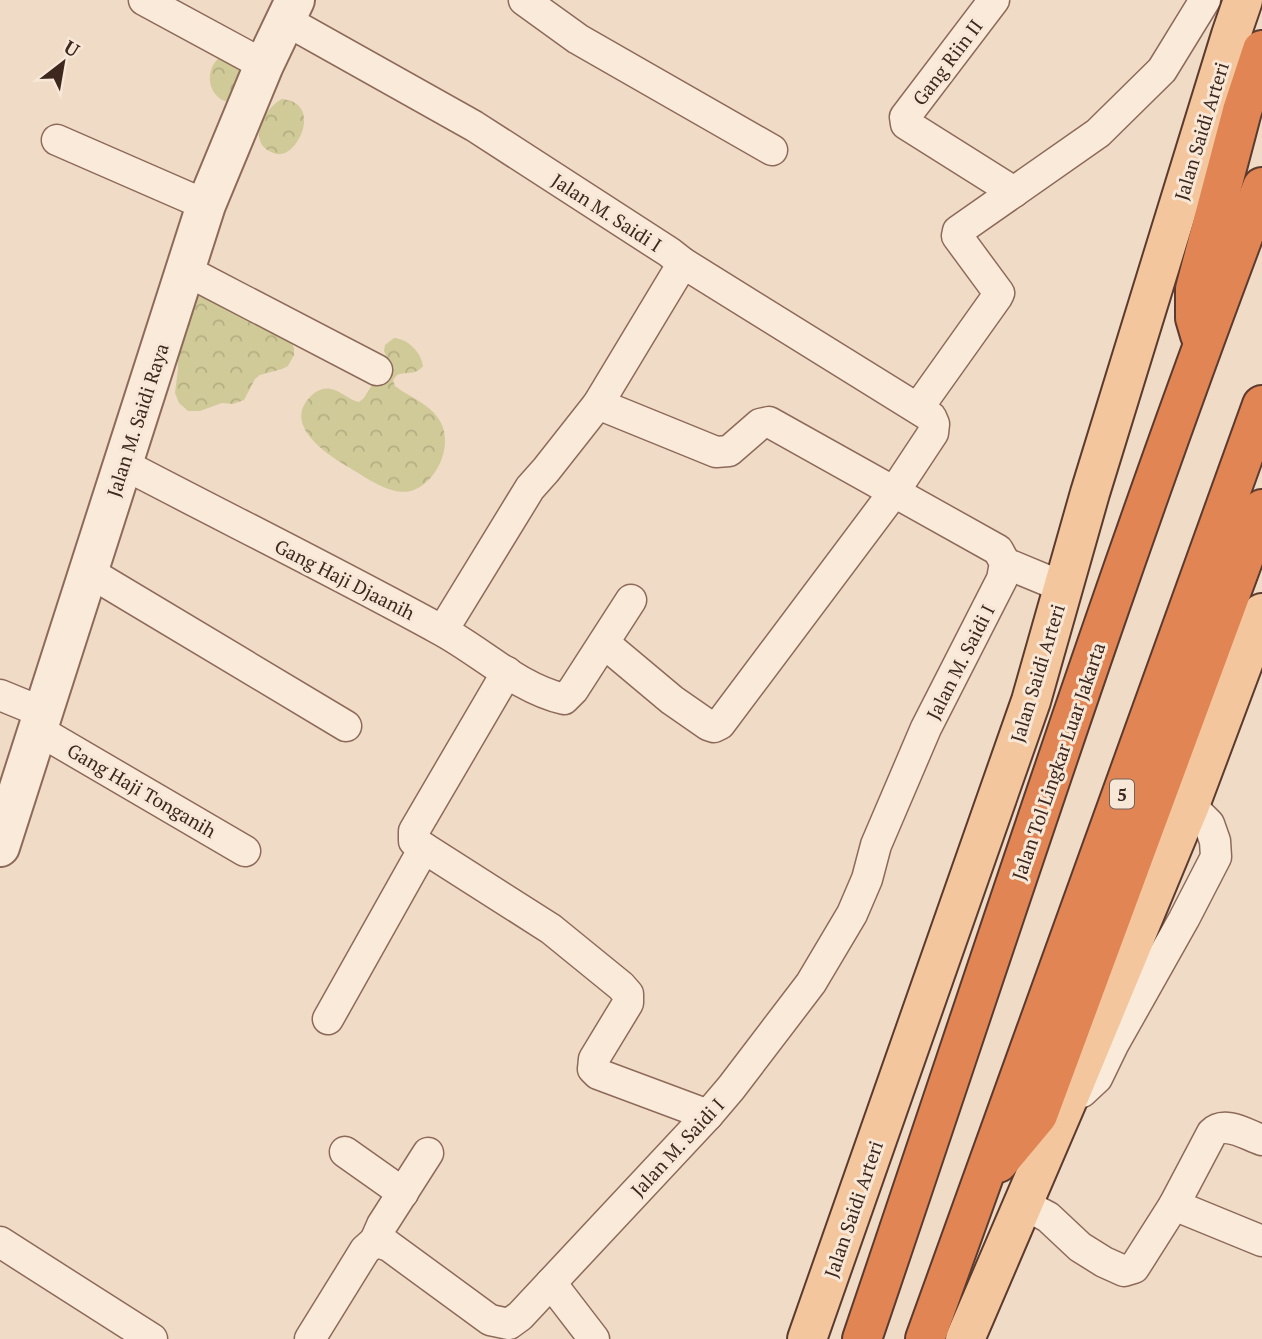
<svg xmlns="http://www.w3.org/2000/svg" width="1262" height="1339" font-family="'PT Serif',serif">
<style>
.forest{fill:url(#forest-crowns)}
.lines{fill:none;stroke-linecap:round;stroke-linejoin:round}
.minor-casing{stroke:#8d6a5a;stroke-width:33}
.tertiary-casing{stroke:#8d6a5a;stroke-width:42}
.primary-casing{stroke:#5b3a2f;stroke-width:42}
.motorway-casing{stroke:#5b3a2f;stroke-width:42}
.minor{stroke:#faeada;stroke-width:30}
.tertiary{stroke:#faeada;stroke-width:38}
.primary{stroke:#f4c69d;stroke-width:38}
.motorway{stroke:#e28554;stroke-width:38}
.labels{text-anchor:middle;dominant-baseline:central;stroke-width:6;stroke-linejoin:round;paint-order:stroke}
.shield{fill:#f7e7d6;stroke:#756156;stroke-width:2}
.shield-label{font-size:18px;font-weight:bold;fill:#3d271f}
.street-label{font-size:19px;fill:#3d271f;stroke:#f7e7d6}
</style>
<defs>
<pattern id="forest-crowns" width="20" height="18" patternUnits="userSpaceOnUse" patternTransform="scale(1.75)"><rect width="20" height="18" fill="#d0ca99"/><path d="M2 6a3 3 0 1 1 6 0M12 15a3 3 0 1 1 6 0" fill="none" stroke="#b4ae83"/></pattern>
</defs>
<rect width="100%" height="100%" fill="#f0dbc6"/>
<!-- forest -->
<g class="forest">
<path d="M222,56L247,64L228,102C206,97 204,66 222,56Z"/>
<path d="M282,99C322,103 299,153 281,154C277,155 270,152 266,149C249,136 267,106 282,99Z"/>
<path d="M202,293L289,338L294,348V355L288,366L282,369L260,375L255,379L244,400L233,404L222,403L200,411H188L179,403L175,393L178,369L177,340L193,301Z"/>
<path d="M394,338C408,339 421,352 423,366C415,376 407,371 397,375L393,380L395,386C409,397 428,403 438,418C455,441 439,480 414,490C393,498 367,478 350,468C328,455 281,425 311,396C316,391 324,387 331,389C341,391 349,400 359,402L364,398L373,383L389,362L384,351L385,345Z"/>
</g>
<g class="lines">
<defs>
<g id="minor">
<path d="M144,0L264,65"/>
<path d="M524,0L578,39L772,150"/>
<path d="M994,0L905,117L906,124L1014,192"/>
<path d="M285,20L474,126L669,252L683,263L931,417L934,424L933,433L894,492L720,724L714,727L708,725L672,700L604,643"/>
<path d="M57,140L206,205"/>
<path d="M185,270L377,370"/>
<path d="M918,408L997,297L999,293L957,236L958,231L1098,133L1162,70L1205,0"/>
<path d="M123,464C228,519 335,572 439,629C481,651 517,688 564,699L573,690L631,600"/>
<path d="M1005,563L1063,587"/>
<path d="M89,572L346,726"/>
<path d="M443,630L530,488L546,470L598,404L683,263"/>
<path d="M0,695L44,713"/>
<path d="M38,730L245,851"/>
<path d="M424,848L551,929L621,986L628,994V1003L594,1059L593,1069L598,1074L708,1115"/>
<path d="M328,1019L424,848L414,841V831L507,672"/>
<path d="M1082,1092L1097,1078L1113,1045L1184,919L1216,857L1215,841L1209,824L1190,805"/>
<path d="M345,1152L403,1193"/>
<path d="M1023,1204L1048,1217L1080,1247L1104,1262L1124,1271L1134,1268L1174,1205L1212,1133C1225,1120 1247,1135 1262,1140"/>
<path d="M1174,1205L1262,1241"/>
<path d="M375,1241L382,1225L428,1153"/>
<path d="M0,1242L152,1339"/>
<path d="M551,1283L594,1339"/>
<path d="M310,1339L365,1250L375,1241L389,1246L490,1320L509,1324L520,1316L708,1115L731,1088L811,983L852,914L867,879L876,845L926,728L1002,579L1005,563L998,550L769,422L760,424L729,451L716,452L598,404"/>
</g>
<path id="tertiary" d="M0,847L206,205L264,65L295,0"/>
<g id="primary">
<path d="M807,1339L1031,701L1090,493L1231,35L1243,0"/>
<path d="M965,1339L1071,1092L1190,805L1262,613"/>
</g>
<g id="motorway">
<path d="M1200,335L1195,318V289L1242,111L1262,50"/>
<path d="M998,1163L1038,1115L1262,509"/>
<path d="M862,1339C993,954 1117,567 1262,187"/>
<path d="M925,1339L1262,405"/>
</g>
</defs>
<!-- minor casing -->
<use href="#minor" class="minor-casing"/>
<!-- tertiary casing -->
<use href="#tertiary" class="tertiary-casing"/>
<!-- primary casing -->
<use href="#primary" class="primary-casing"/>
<!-- motorway casing -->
<use href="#motorway" class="motorway-casing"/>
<!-- minor -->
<use href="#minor" class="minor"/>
<!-- tertiary -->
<use href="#tertiary" class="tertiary"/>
<!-- primary -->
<use href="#primary" class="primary"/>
<!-- motorway -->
<use href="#motorway" class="motorway"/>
</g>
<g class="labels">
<!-- shield labels -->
<rect class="shield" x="1110" y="779.5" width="24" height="29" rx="5"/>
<g class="shield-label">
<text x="1122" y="794">5</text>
</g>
<!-- street labels -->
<g class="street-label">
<text transform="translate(947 62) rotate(-53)">Gang Riin II</text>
<text transform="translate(1201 131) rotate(-73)">Jalan Saidi Arteri</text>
<text transform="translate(607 212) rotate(33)">Jalan M. Saidi I</text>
<text transform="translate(137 420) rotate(-72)">Jalan M. Saidi Raya</text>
<text transform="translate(345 579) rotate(27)">Gang Haji Djaanih</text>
<text transform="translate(960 662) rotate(-63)">Jalan M. Saidi I</text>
<text transform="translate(1037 673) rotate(-73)">Jalan Saidi Arteri</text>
<text transform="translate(1058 761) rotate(-71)">Jalan Tol Lingkar Luar Jakarta</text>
<text transform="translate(142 790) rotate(30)">Gang Haji Tonganih</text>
<text transform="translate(677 1147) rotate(-47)">Jalan M. Saidi I</text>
<text transform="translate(853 1209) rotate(-71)">Jalan Saidi Arteri</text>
</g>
</g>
<!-- north arrow -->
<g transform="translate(63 63) rotate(31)" stroke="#f7e7d6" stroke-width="5" paint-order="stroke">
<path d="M0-5L12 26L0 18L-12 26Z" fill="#3d271f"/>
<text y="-10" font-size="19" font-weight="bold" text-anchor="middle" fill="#3d271f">U</text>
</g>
</svg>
